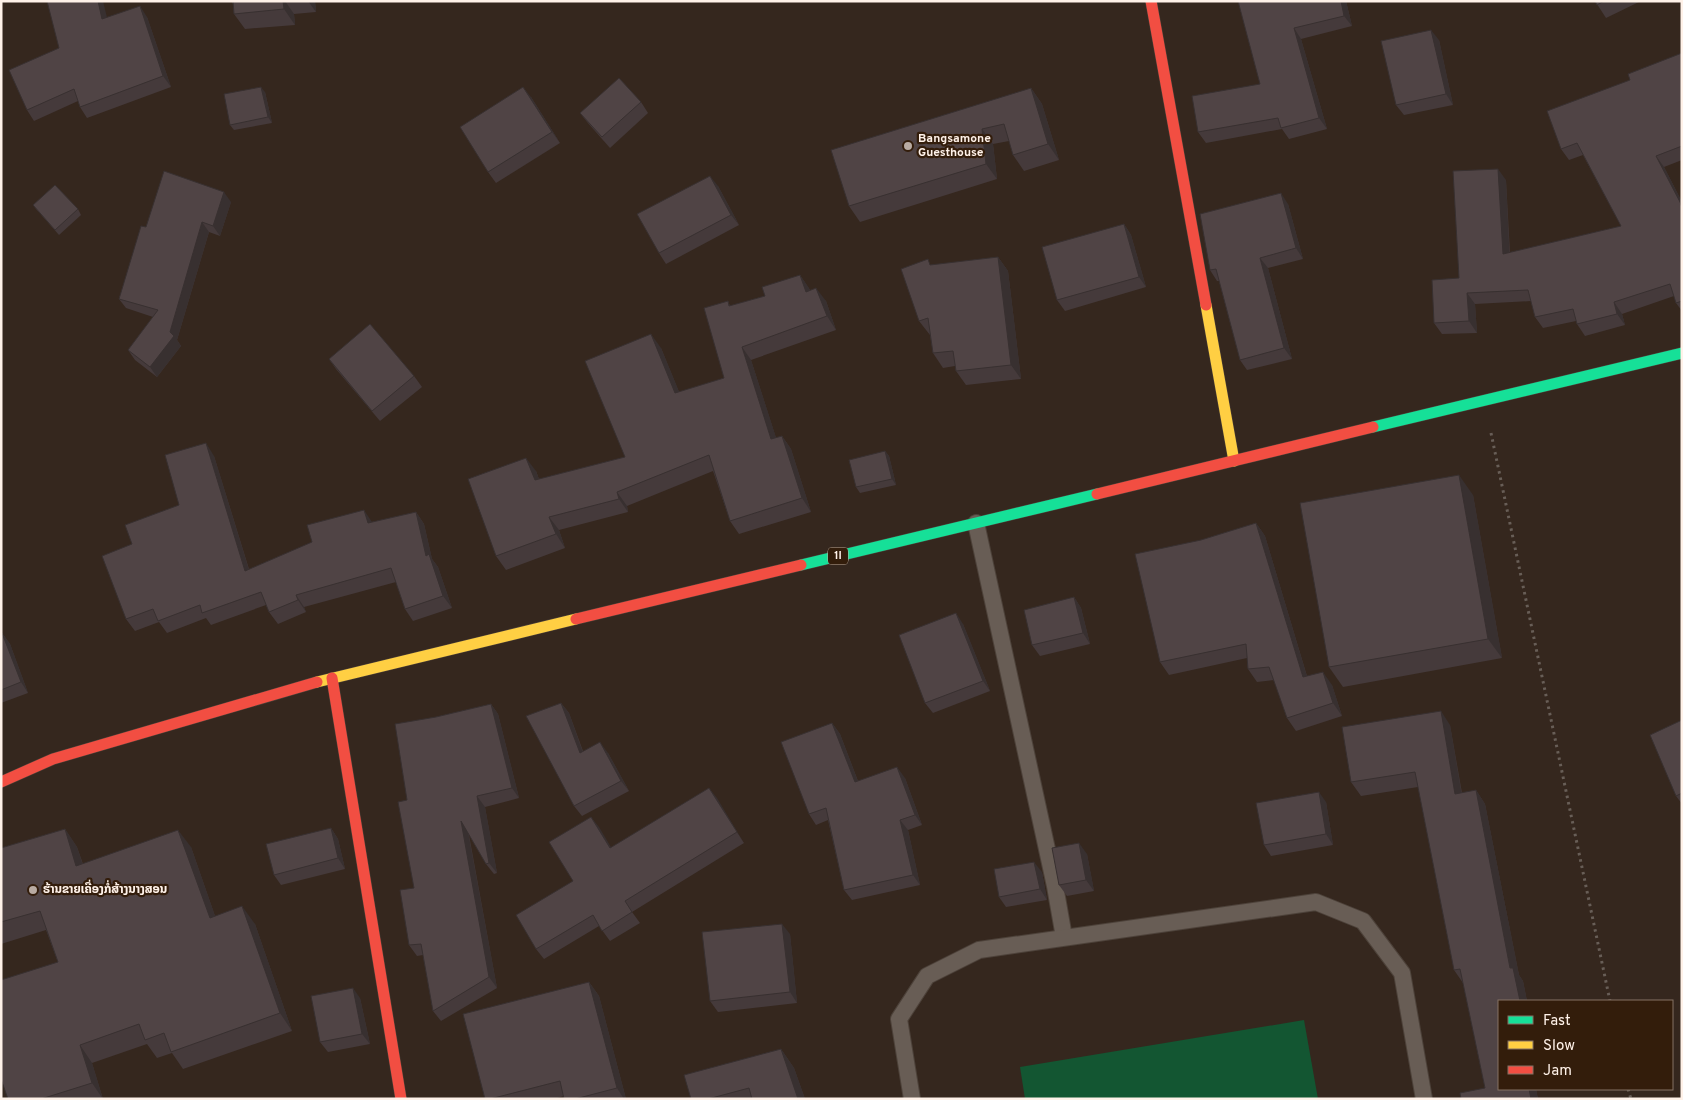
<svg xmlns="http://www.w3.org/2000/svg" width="1683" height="1100" font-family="Overpass,'Noto Sans Lao',sans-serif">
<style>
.green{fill:#135632}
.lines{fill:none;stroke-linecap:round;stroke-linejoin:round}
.lane-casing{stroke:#4d423a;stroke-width:18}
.fast-casing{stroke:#4d423a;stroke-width:12}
.slow-casing{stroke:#4d423a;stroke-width:12}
.jam-casing{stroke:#4d423a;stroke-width:12}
.path{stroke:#685e57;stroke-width:3;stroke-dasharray:2.5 4;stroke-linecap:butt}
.lane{stroke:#685d55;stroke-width:16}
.fast{stroke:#16e098;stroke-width:11}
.slow{stroke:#ffcf43;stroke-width:11}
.jam{stroke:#f24e42;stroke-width:11}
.wall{fill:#453a3b}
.shaded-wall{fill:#383030}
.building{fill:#504445;stroke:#383030}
.poi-dot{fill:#b8aba2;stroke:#331d0b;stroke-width:2}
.labels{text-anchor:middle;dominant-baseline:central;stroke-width:4.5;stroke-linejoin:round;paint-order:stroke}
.shield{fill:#331d0b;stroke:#c2b2a6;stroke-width:1}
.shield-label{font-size:11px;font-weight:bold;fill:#fff2e9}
.poi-label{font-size:12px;font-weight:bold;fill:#fff2e9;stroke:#331d0b;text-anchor:start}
</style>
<rect width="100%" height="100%" fill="#35271e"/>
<!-- green -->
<path class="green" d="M1304,1020L1318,1099H1025L1020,1067Z"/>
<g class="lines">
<defs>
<g id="lane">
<path d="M976,523L1055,886L1064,937"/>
<path d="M912,1099L899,1019L927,976L979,950L1316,902L1363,921L1402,973L1424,1099"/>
</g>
<g id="fast">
<path d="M1373,427L1682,353"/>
<path d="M801,565L1097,494"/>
</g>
<g id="slow">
<path d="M1206,305L1234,461"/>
<path d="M317,682L576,619"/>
</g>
<g id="jam">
<path d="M1151,1L1206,305"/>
<path d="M1097,494L1373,427"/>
<path d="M576,619L801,565"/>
<path d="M332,678L401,1099"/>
<path d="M1,782L53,759L317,682"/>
</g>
</defs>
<!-- lane casing -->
<use href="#lane" class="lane-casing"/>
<!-- fast casing -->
<use href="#fast" class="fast-casing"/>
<!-- slow casing -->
<use href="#slow" class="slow-casing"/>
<!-- jam casing -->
<use href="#jam" class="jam-casing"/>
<!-- path -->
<g class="path">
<path d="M1491,433L1610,1001"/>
<path d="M1628,1089L1631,1099"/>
</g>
<!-- lane -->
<use href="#lane" class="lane"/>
<!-- fast -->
<use href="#fast" class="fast"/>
<!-- slow -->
<use href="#slow" class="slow"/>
<!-- jam -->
<use href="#jam" class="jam"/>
</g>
<!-- wall -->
<g class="wall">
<path d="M231,1H315L316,12L294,14L295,25L245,29L234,14L233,4Z"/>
<path d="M1238,1H1346L1352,26L1301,39L1327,129L1289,139L1282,129L1206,143L1198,132L1260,84Z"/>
<path d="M1595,1H1641L1606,18Z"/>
<path d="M147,17L171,87L87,118L80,107L78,101L34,121L27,110L59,48L107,18Z"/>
<path d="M1439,40L1453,105L1404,115L1396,105Z"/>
<path d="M1682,53V160L1664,167L1682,202V311L1676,303L1674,296L1622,314L1625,325L1585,336L1577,324L1576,321L1543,328L1535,317L1531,301L1475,304L1477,333L1442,334L1434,323L1459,278L1506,180L1510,253L1621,226L1583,155L1569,160L1561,149L1630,80Z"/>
<path d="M1031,88L1042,104L1059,160L1024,171L1013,155L1009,141L993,144L997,179L860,222L849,206Z"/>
<path d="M265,92L272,123L234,130L230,125Z"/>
<path d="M531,97L560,143L496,183L488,172Z"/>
<path d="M641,102L648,113L610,148L588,123L580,113Z"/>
<path d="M718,186L739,225L666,264L659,253Z"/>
<path d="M231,202L220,236L209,232L177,340L181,346L157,377L135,360L128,350L153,317L126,308L119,299L146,227Z"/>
<path d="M1288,204L1303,259L1268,268L1292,359L1247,370L1240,360L1219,281H1217L1210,270Z"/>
<path d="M33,205L78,209L81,215L59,235L37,210Z"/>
<path d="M1124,224L1131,235L1146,287L1065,311L1057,300Z"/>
<path d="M998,257L1008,271L1021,379L966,385L956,371L955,366L943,368L933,353L930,335L919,321L932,265Z"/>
<path d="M800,275L810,290L826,301L836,330L751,360L776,438L782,436L791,449L811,512L739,534L730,521L713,471L627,506L628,512L559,530L565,548L506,570L496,556L536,471L539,479L625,457L661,348L679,392L724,378L728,301L730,306L765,296Z"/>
<path d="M329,359L414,376L422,387L380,421L336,369Z"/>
<path d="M885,451L889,456L896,485L860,493L856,487Z"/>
<path d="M214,456L249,569L372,522L416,512L424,524L432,559L438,567L452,608L413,621L405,609L396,582L304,607L306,612L278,624L269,612L266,605L211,625L206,618L167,633L159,622L135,631L126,619L132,544L179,505Z"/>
<path d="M1473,495L1502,658L1343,687L1329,667Z"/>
<path d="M1256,523L1265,536L1307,676L1332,685L1342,716L1296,731L1287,718L1274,680L1257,682L1248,669L1247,658L1169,675L1160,662L1201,540Z"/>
<path d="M1074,597L1081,608L1090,644L1040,656L1032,645Z"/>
<path d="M963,624L990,691L933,713L925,703Z"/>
<path d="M1,633H2L10,644L28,693L1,703Z"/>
<path d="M561,703L569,713L583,751L608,753L629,791L582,816L574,806Z"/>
<path d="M491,704L498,714L519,798L485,807L497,873L494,874L486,864L469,835L497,988L441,1021L433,1011L423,955L417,956L409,945L414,888L407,800L436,717Z"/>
<path d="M1682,720V804L1676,796Z"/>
<path d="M832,723L840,734L858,781L905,778L922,825L908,830L920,885L852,900L844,890L828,820L816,825L809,814Z"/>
<path d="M1450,725L1462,793L1476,790L1485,804L1519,975L1523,981L1527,1001H1499V1089H1536L1538,1099L1485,1088L1463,983L1454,970L1418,787L1361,796L1351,782Z"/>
<path d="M709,788L744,843L632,912L640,923L610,941L599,926L544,959L536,949L573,881L591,817L611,848Z"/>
<path d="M1326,802L1333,845L1271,856L1264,845Z"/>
<path d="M331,828L338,839L345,869L281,885L274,875Z"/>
<path d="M65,829L77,847L83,864L191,847L215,916L255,924L292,1031L183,1069L172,1053L157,1058L147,1044L92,1063L103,1099H8L58,962L46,930L1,944V848Z"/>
<path d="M1087,854L1094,891L1067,896L1059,885Z"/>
<path d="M1042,872L1047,900L1006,907L999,897Z"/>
<path d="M790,934L797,1003L718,1012L710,1001Z"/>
<path d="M589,982L599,996L626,1099H564V1096L554,1099H485Z"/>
<path d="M360,998L370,1044L328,1052L320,1042Z"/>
<path d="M781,1049L794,1068L805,1099H691Z"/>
</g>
<!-- shaded-wall -->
<g class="shaded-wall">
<path d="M98,1H103L110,30L102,19Z"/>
<path d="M283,1H285L294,14L295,25L284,9Z"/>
<path d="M308,1H315L316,12Z"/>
<path d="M1341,1H1346L1352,26L1344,16Z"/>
<path d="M140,6L147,17L171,87L163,76Z"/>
<path d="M1294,28L1301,39L1327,129L1319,118Z"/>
<path d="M1431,30L1439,40L1453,105L1446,94Z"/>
<path d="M261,87L265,92L272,123L268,117Z"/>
<path d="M523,87L531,97L560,143L552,132Z"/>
<path d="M1031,88L1042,104L1059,160L1048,144Z"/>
<path d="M982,129L993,144L997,179L986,164Z"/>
<path d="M1656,156L1664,167L1682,202V208Z"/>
<path d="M1498,169L1506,180L1510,266L1503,254Z"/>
<path d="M710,176L718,186L739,225L731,215Z"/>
<path d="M224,192L231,202L220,236L213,226Z"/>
<path d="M1281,193L1288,204L1303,259L1296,248Z"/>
<path d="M202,222L209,232L177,340L181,346L157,377L150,367L170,332Z"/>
<path d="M1124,224L1131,235L1146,287L1139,277Z"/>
<path d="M998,257L1008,271L1021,379L1011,365Z"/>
<path d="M1260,258L1268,268L1292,359L1284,348Z"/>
<path d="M800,275L809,288L815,305L806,292Z"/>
<path d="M816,288L826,301L836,330L827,316Z"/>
<path d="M1467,293L1475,304L1477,333L1469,321Z"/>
<path d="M1614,302L1622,314L1625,325L1617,314Z"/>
<path d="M651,334L661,348L685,406L675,393Z"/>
<path d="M742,347L751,360L781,453L771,439Z"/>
<path d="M782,436L791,449L811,512L802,498Z"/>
<path d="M206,443L214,456L253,583L245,571Z"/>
<path d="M885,451L889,456L896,485L892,479Z"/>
<path d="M526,458L536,471L544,493L535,480Z"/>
<path d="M1459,475L1473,495L1502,658L1488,639Z"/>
<path d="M617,492L627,506L628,512L619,499Z"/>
<path d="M364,510L372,522L368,523Z"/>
<path d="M416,512L424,524L432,559L438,567L452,608L443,596L426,556Z"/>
<path d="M549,517L559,530L565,548L556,534Z"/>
<path d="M1256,523L1265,536L1311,690L1303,677Z"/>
<path d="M296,595L304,607L306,612L298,600Z"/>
<path d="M1074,597L1081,608L1090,644L1083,633Z"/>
<path d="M956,613L963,624L990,691L983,681Z"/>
<path d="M2,633L10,644L28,693L21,682Z"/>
<path d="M1323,672L1332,685L1342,716L1333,703Z"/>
<path d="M561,703L569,713L587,764L580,753Z"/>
<path d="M491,704L498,714L519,798L512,788Z"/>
<path d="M1441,711L1450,725L1464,808L1455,794Z"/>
<path d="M832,723L840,734L862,792L855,782Z"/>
<path d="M600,742L608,753L629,791L621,781Z"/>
<path d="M897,767L905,778L922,825L915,815Z"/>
<path d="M709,788L717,798L744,843Z"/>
<path d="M1476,790L1485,804L1519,975L1523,981L1527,1001H1520L1510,968Z"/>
<path d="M1319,792L1326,802L1333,845L1326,834Z"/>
<path d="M477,796L485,807L497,873L489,863Z"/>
<path d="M591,817L599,827L618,859L610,848Z"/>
<path d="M900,820L908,830L920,885L913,875Z"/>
<path d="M461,821L468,832L497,988L489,977Z"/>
<path d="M331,828L338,839L345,869L338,858Z"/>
<path d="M65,829L77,847L89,884L76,866Z"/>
<path d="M178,830L191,847L222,936L210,918Z"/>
<path d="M1079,843L1087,854L1094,891L1086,880Z"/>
<path d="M1034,862L1042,872L1047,900L1040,889Z"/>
<path d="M242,906L255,924L292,1031L280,1013Z"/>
<path d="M782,924L790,934L797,1003L790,992Z"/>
<path d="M589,982L599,996L626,1099H624L617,1088Z"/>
<path d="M353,988L360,998L370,1044L362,1034Z"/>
<path d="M80,1045L92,1063L103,1099L92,1083Z"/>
<path d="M781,1049L794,1068L805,1099H798Z"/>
<path d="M1529,1089H1536L1538,1099H1531Z"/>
</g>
<!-- building -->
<g class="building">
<path d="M47,1H98L102,19L140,6L163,76L80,107L74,89L27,110L9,70L59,48Z"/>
<path d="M233,1H283L284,9L234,14Z"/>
<path d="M1238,1H1341L1344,16L1294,28L1319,118L1281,128L1278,118L1198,132L1192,96L1260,84Z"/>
<path d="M1595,1H1604L1597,5Z"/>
<path d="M1431,30L1446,94L1396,105L1381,41Z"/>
<path d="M1682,53V146L1656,156L1680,202L1682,208V301L1676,303L1670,284L1614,302L1617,314L1577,324L1573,309L1535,317L1528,290L1467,293L1469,321L1434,323L1432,280L1459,278L1453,171L1498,169L1503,254L1621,226L1577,143L1561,149L1547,111L1630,80L1628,74Z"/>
<path d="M619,78L641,102L602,137L580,113Z"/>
<path d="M261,87L268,117L230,125L224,94Z"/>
<path d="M523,87L552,132L488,172L460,127Z"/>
<path d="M1031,88L1048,144L1013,155L1004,124L982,129L986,164L849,206L831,150Z"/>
<path d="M164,171L224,192L213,226L202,222L170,332L174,336L150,367L128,350L158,310L119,299L141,226L146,227Z"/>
<path d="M710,176L731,215L659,253L637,214Z"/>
<path d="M55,185L78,209L55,230L33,205Z"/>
<path d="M1281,193L1296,248L1260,258L1284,348L1240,360L1216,269L1210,270L1200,214Z"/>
<path d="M1124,224L1139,277L1057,300L1042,247Z"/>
<path d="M998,257L1011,365L956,371L953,351L933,353L928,318L919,321L901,269L928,259L930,265Z"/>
<path d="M800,275L806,292L816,288L827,316L742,347L771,439L782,436L802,498L730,521L709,455L617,492L619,499L549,517L556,534L496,556L468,479L526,458L535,480L625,457L585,361L651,334L675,393L724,378L704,308L728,301L729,306L765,296L762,287Z"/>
<path d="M370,324L414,376L372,411L329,359Z"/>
<path d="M206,443L245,571L312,542L307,525L364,510L368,523L416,512L426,556L429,554L443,596L405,609L391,568L296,595L298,600L269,612L261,592L202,613L200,605L158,621L153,609L126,619L102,556L132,544L125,525L179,505L165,455Z"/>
<path d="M885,451L892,479L856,487L849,460Z"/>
<path d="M1459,475L1488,639L1329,667L1300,503Z"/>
<path d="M1256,523L1303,677L1323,672L1333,703L1287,718L1269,667L1248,669L1246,644L1160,662L1135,554L1201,540Z"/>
<path d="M1074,597L1083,633L1032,645L1024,610Z"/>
<path d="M956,613L983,681L925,703L899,635Z"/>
<path d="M1,633H2L21,682L1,690Z"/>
<path d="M561,703L580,753L600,742L621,781L574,806L526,716Z"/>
<path d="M491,704L512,788L477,796L489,863L486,864L461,821L489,977L433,1011L421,944L409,945L400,890L414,888L398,802L407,800L395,724L436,717Z"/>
<path d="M1441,711L1455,794L1476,790L1510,968H1513L1520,1001H1499V1089H1529L1531,1099H1461L1460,1093L1485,1088L1460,969L1454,970L1415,772L1351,782L1342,727Z"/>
<path d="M1682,720V793L1676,796L1650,735Z"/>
<path d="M832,723L855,782L897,767L915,815L900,820L913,875L844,890L826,808L809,814L781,742Z"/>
<path d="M709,788L737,832L625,901L632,912L602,931L593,915L536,949L516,915L573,881L549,842L591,817L610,848Z"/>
<path d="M1319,792L1326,834L1264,845L1256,803Z"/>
<path d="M331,828L338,858L274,875L266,844Z"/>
<path d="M65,829L76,866L178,830L210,918L242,906L280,1013L171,1052L164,1033L145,1040L139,1024L80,1045L92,1083L41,1099H8L1,1079V980L58,962L40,911L1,922V848Z"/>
<path d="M1079,843L1086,880L1059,885L1052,848Z"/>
<path d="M1034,862L1040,889L999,897L994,869Z"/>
<path d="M782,924L790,992L710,1001L702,932Z"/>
<path d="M589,982L617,1088L575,1099H564L560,1081L490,1099H485L463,1014Z"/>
<path d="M353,988L362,1034L320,1042L311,996Z"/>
<path d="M781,1049L798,1099H752L749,1088L708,1099H691L684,1075Z"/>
</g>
<!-- markers -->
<g class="poi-dot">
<circle cx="908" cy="146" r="5"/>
<circle cx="33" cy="890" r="5"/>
</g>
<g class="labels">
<!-- shield labels -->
<rect class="shield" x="828" y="547.5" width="20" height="17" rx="4"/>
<g class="shield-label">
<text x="838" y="556">1I</text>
</g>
<!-- poi labels -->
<g class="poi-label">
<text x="918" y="139">Bangsamone<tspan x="918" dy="14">Guesthouse</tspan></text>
<text x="43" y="890">ຮ້ານຂາຍເຄື່ອງກໍ່ສ້າງນາງສອນ</text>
</g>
</g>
<!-- border -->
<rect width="1683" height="1100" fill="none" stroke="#fff2e9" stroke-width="5"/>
<!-- legend -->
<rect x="1498" y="1000" width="175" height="90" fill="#331d0b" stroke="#857264"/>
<rect x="1508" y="1016" width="25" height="8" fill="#16e098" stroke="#857264"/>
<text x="1543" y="1025" font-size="15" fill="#fff2e9">Fast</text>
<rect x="1508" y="1041" width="25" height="8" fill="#ffcf43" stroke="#857264"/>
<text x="1543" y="1050" font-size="15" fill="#fff2e9">Slow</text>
<rect x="1508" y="1066" width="25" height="8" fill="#f24e42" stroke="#857264"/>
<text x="1543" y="1075" font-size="15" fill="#fff2e9">Jam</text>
</svg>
